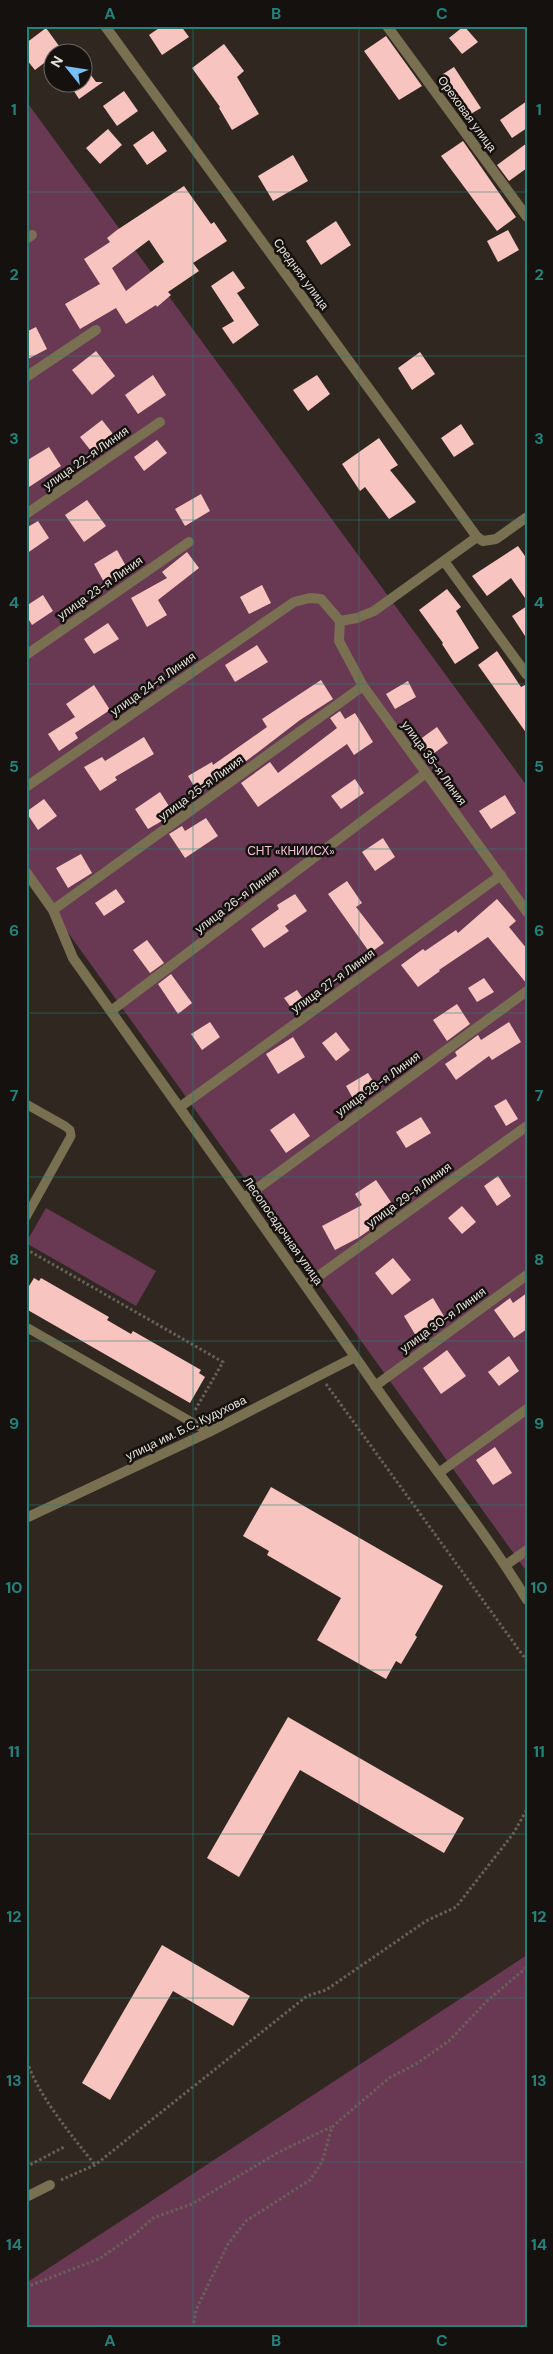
<svg xmlns="http://www.w3.org/2000/svg" width="553" height="2354" font-family="'DM Sans',sans-serif">
<style>
.green{fill:#693953}
.building{fill:#f7c4c0;fill-rule:evenodd}
.lines{fill:none;stroke-linecap:round;stroke-linejoin:round}
.path{stroke:#69605b;stroke-width:3;stroke-dasharray:2.5 2.5;stroke-linecap:butt}
.service{stroke:#796f51;stroke-width:9}
.minor{stroke:#796f51;stroke-width:10}
.grid{fill:none;stroke:#258179;stroke-width:1;stroke-opacity:0.55}
.labels{text-anchor:middle;dominant-baseline:central;stroke-width:5;stroke-linejoin:round;paint-order:stroke}
.street-label{font-size:12px;fill:#e7e1dc;stroke:#15110e}
.park-label{font-size:12px;fill:#f9bedb;stroke:#15110e}
.neatline{fill:none;stroke:#258179;stroke-width:2}
.grid-label{font-size:16px;text-anchor:middle;font-weight:bold;fill:#258179}
</style>
<rect width="100%" height="100%" fill="#302721"/>
<!-- green -->
<g class="green">
<path d="M26,101L527,786V1572L26,874Z"/>
<path d="M46,1208L156,1271L136,1306L26,1243Z"/>
<path d="M527,1955V2328H26V2283Z"/>
</g>
<!-- building -->
<g class="building">
<path d="M162,26H181L189,37L162,55L149,35Z"/>
<path d="M464,26L478,42L462,54L449,38Z"/>
<path d="M46,28L62,50L52,52V57L35,70L26,59V43Z"/>
<path d="M386,36L422,86L399,100L364,51Z"/>
<path d="M224,44L244,71L237,77L259,114L232,130L219,108L220,107L192,68Z"/>
<path d="M82,63L96,82H103L79,99L68,82H82Z"/>
<path d="M454,67L481,108L469,115L453,90L449,92L440,76Z"/>
<path d="M124,91L138,111L117,126L103,106Z"/>
<path d="M527,101V128L512,138L500,120Z"/>
<path d="M108,129L122,145L100,164L86,148Z"/>
<path d="M153,131L167,151L147,165L133,145Z"/>
<path d="M463,141L516,217L497,231L441,156Z"/>
<path d="M527,143V168L509,181L497,165Z"/>
<path d="M293,155L308,181L273,201L258,176Z"/>
<path d="M184,186L211,224L214,222L227,241L193,263L199,271L168,292L171,295L157,307L156,305L126,324L116,308L80,329L65,304L100,284L84,259L110,242L107,238L117,230ZM149,240L164,262L126,291L112,268Z"/>
<path d="M336,221L351,245L321,265L306,241Z"/>
<path d="M508,230L519,250L498,262L487,241Z"/>
<path d="M233,271L245,288L237,293L259,325L233,344L222,328L234,321L211,286Z"/>
<path d="M36,327L47,349L26,360V332Z"/>
<path d="M96,351L115,376L92,395L72,370Z"/>
<path d="M420,352L435,374L412,390L398,368Z"/>
<path d="M153,375L166,395L138,414L125,395Z"/>
<path d="M317,375L330,394L308,411L293,390Z"/>
<path d="M102,420L117,439L95,456L80,437Z"/>
<path d="M461,424L474,444L454,457L441,438Z"/>
<path d="M379,438L398,465L390,470L416,502L389,519L365,487L360,491L342,464Z"/>
<path d="M157,440L167,453L144,471L134,457Z"/>
<path d="M49,447L61,466L26,489V461Z"/>
<path d="M201,494L210,511L185,526L175,509Z"/>
<path d="M87,500L106,526L84,542L65,515Z"/>
<path d="M38,521L49,538L26,554V528Z"/>
<path d="M518,546L527,559V601L511,578L487,596L472,576Z"/>
<path d="M117,550L127,568L104,582L94,564Z"/>
<path d="M187,552L199,568L158,600L167,615L147,627L131,598L167,578L162,572Z"/>
<path d="M262,585L271,603L249,614L240,597Z"/>
<path d="M447,589L461,607L456,611L479,648L455,664L442,644L443,643L419,610Z"/>
<path d="M43,595L53,611L32,625L26,615V606Z"/>
<path d="M527,606V639L512,616Z"/>
<path d="M108,623L119,639L94,654L84,639Z"/>
<path d="M257,645L268,662L235,682L225,665Z"/>
<path d="M497,651L521,687L527,684V734L478,665Z"/>
<path d="M321,680L333,699L300,720L228,775L198,793L188,776L212,762L213,765L267,727L262,719Z"/>
<path d="M408,681L416,697L395,709L386,694Z"/>
<path d="M94,685L110,710L75,733L78,738L59,751L48,734L75,717L66,704Z"/>
<path d="M340,711L345,719L355,713L373,742L354,755L347,744L258,807L241,783L270,762L278,773L337,728L330,718Z"/>
<path d="M437,727L448,743L426,759L415,743Z"/>
<path d="M144,737L154,754L115,777L117,780L100,791L84,767L102,757L105,761Z"/>
<path d="M355,779L364,793L341,809L331,796Z"/>
<path d="M160,792L174,814L148,829L135,809Z"/>
<path d="M505,795L516,813L491,829L479,811Z"/>
<path d="M44,799L57,816L38,830L26,812Z"/>
<path d="M206,818L218,836L185,858L169,834L182,826L185,831Z"/>
<path d="M383,838L395,857L375,871L362,852Z"/>
<path d="M81,854L92,873L68,888L56,868Z"/>
<path d="M347,881L362,903L356,907L384,943L370,953L328,894Z"/>
<path d="M116,889L125,902L104,916L95,903Z"/>
<path d="M295,894L307,911L285,926L289,931L264,948L251,929L279,909L277,905Z"/>
<path d="M497,899L516,921L509,927L527,949V984L488,937L439,970L440,971L418,987L401,965L423,949L425,951L456,930L458,933Z"/>
<path d="M147,940L164,963L150,973L133,950Z"/>
<path d="M171,974L192,1003L178,1014L158,984Z"/>
<path d="M484,978L494,992L477,1002L468,988Z"/>
<path d="M297,990L305,1002L293,1010L284,998Z"/>
<path d="M457,1004L470,1024L447,1041L433,1020Z"/>
<path d="M210,1022L220,1037L202,1050L191,1034Z"/>
<path d="M509,1022L521,1042L492,1060L489,1056L456,1080L445,1064L457,1056L455,1052L478,1035L481,1040Z"/>
<path d="M336,1032L350,1050L336,1061L322,1043Z"/>
<path d="M293,1037L305,1057L278,1074L266,1054Z"/>
<path d="M368,1073L379,1091L356,1104L346,1086Z"/>
<path d="M506,1099L518,1119L506,1126L494,1106Z"/>
<path d="M294,1113L310,1136L286,1153L270,1130Z"/>
<path d="M421,1117L431,1133L406,1148L396,1132Z"/>
<path d="M498,1176L511,1196L497,1206L484,1186Z"/>
<path d="M376,1180L397,1211L358,1238L335,1250L322,1226L362,1205L355,1194Z"/>
<path d="M462,1206L476,1222L462,1234L448,1218Z"/>
<path d="M393,1258L411,1280L392,1295L375,1273Z"/>
<path d="M34,1278L39,1281L41,1278L109,1317L107,1320L131,1334L133,1331L201,1370L199,1373L205,1377L190,1403L26,1309V1291Z"/>
<path d="M527,1293V1329L514,1338L494,1310L510,1298L513,1303Z"/>
<path d="M433,1298L445,1318L416,1336L404,1316Z"/>
<path d="M447,1350L466,1376L441,1394L423,1368Z"/>
<path d="M509,1356L519,1371L499,1386L488,1372Z"/>
<path d="M495,1447L512,1473L493,1485L476,1460Z"/>
<path d="M271,1487L443,1586L415,1635L417,1637L401,1664L396,1661L386,1679L317,1640L341,1598L267,1555L269,1551L243,1536Z"/>
<path d="M288,1717L464,1818L444,1853L300,1770L239,1877L207,1858Z"/>
<path d="M162,1945L250,1996L233,2026L173,1991L110,2100L82,2083Z"/>
</g>
<g class="lines">
<!-- path -->
<g class="path">
<path d="M26,1249L223,1362L194,1412"/>
<path d="M326,1384L527,1661"/>
<path d="M26,2057C34,2091 73,2137 95,2165"/>
<path d="M26,2167L64,2147"/>
<path d="M61,2180L95,2165L307,1996L326,1990L426,1921L456,1907L513,1834L526,1811"/>
<path d="M26,2287L99,2259L135,2234L153,2218L192,2204L279,2152L331,2127"/>
<path d="M193,2328L196,2310L228,2244L246,2221L310,2180L322,2162L332,2127L389,2078L416,2064L449,2041L488,2000L527,1967"/>
</g>
<!-- service -->
<g class="service">
<path d="M26,1104L65,1126L70,1130L71,1136L26,1217"/>
<path d="M26,1327L209,1432"/>
</g>
<!-- minor -->
<g class="minor">
<path d="M105,26L477,537L483,541L496,539L527,517"/>
<path d="M387,26L527,217"/>
<path d="M26,239L32,235"/>
<path d="M26,377L96,330"/>
<path d="M26,514L160,422"/>
<path d="M444,561L527,675"/>
<path d="M340,621L339,641L363,686L527,912"/>
<path d="M26,655L189,542"/>
<path d="M26,787L294,602L310,598L321,599L340,621L357,618L374,611L477,537"/>
<path d="M26,872L53,910L73,958C174,1100 275,1241 374,1384C424,1457 481,1524 527,1600"/>
<path d="M53,910L363,686"/>
<path d="M111,1011L426,773"/>
<path d="M180,1107L501,875"/>
<path d="M244,1198L527,991"/>
<path d="M306,1285L527,1126"/>
<path d="M375,1386L527,1275"/>
<path d="M440,1472L527,1409"/>
<path d="M26,1518L209,1432L355,1357"/>
<path d="M506,1565L527,1550"/>
<path d="M26,2197L50,2185"/>
</g>
</g>
<!-- grid -->
<path class="grid" d="M193,26V2328M359,26V2328M26,192H527M26,356H527M26,520H527M26,684H527M26,849H527M26,1013H527M26,1177H527M26,1341H527M26,1505H527M26,1670H527M26,1834H527M26,1998H527M26,2162H527"/>
<g class="labels">
<!-- street labels -->
<g class="street-label">
<text transform="translate(467 114) rotate(54)">Ореховая улица</text>
<text transform="translate(301 274) rotate(54)">Средняя улица</text>
<text transform="translate(86 458) rotate(-35)">улица 22-я Линия</text>
<text transform="translate(100 588) rotate(-35)">улица 23-я Линия</text>
<text transform="translate(153 684) rotate(-35)">улица 24-я Линия</text>
<text transform="translate(434 763) rotate(54)">улица 35-я Линия</text>
<text transform="translate(201 788) rotate(-36)">улица 25-я Линия</text>
<text transform="translate(237 900) rotate(-37)">улица 26-я Линия</text>
<text transform="translate(333 981) rotate(-36)">улица 27-я Линия</text>
<text transform="translate(378 1084) rotate(-36)">улица 28-я Линия</text>
<text transform="translate(409 1195) rotate(-36)">улица 29-я Линия</text>
<text transform="translate(283 1231) rotate(55)">Лесопосадочная улица</text>
<text transform="translate(443 1320) rotate(-36)">улица 30-я Линия</text>
<text transform="translate(186 1428) rotate(-26)">улица им. Б.С. Кудухова</text>
</g>
<!-- park labels -->
<g class="park-label">
<text x="291" y="851">СНТ «КНИИСХ»</text>
</g>
</g>
<!-- border -->
<rect width="553" height="2354" fill="none" stroke="#15110e" stroke-width="55"/>
<!-- north arrow -->
<g transform="translate(68 68) rotate(300)"><circle r="24" fill="#15110e" stroke="#696460"/>
<path d="M0-4L9 19L0 12L-9 19Z" fill="#77bff7"/>
<text y="-8" font-size="14" font-weight="bold" text-anchor="middle" fill="#e7e1dc">N</text>
</g>
<rect x="28" y="28" width="498" height="2298" class="neatline"/>
<g class="grid-label">
<text x="110" y="19">A</text>
<text x="276" y="19">B</text>
<text x="442" y="19">C</text>
<text x="14" y="115">1</text>
<text x="539" y="115">1</text>
<text x="14" y="280">2</text>
<text x="539" y="280">2</text>
<text x="14" y="444">3</text>
<text x="539" y="444">3</text>
<text x="14" y="608">4</text>
<text x="539" y="608">4</text>
<text x="14" y="772">5</text>
<text x="539" y="772">5</text>
<text x="14" y="936">6</text>
<text x="539" y="936">6</text>
<text x="14" y="1101">7</text>
<text x="539" y="1101">7</text>
<text x="14" y="1265">8</text>
<text x="539" y="1265">8</text>
<text x="14" y="1429">9</text>
<text x="539" y="1429">9</text>
<text x="14" y="1593">10</text>
<text x="539" y="1593">10</text>
<text x="14" y="1757">11</text>
<text x="539" y="1757">11</text>
<text x="14" y="1922">12</text>
<text x="539" y="1922">12</text>
<text x="14" y="2086">13</text>
<text x="539" y="2086">13</text>
<text x="14" y="2250">14</text>
<text x="539" y="2250">14</text>
<text x="110" y="2346">A</text>
<text x="276" y="2346">B</text>
<text x="442" y="2346">C</text>
</g>
</svg>
